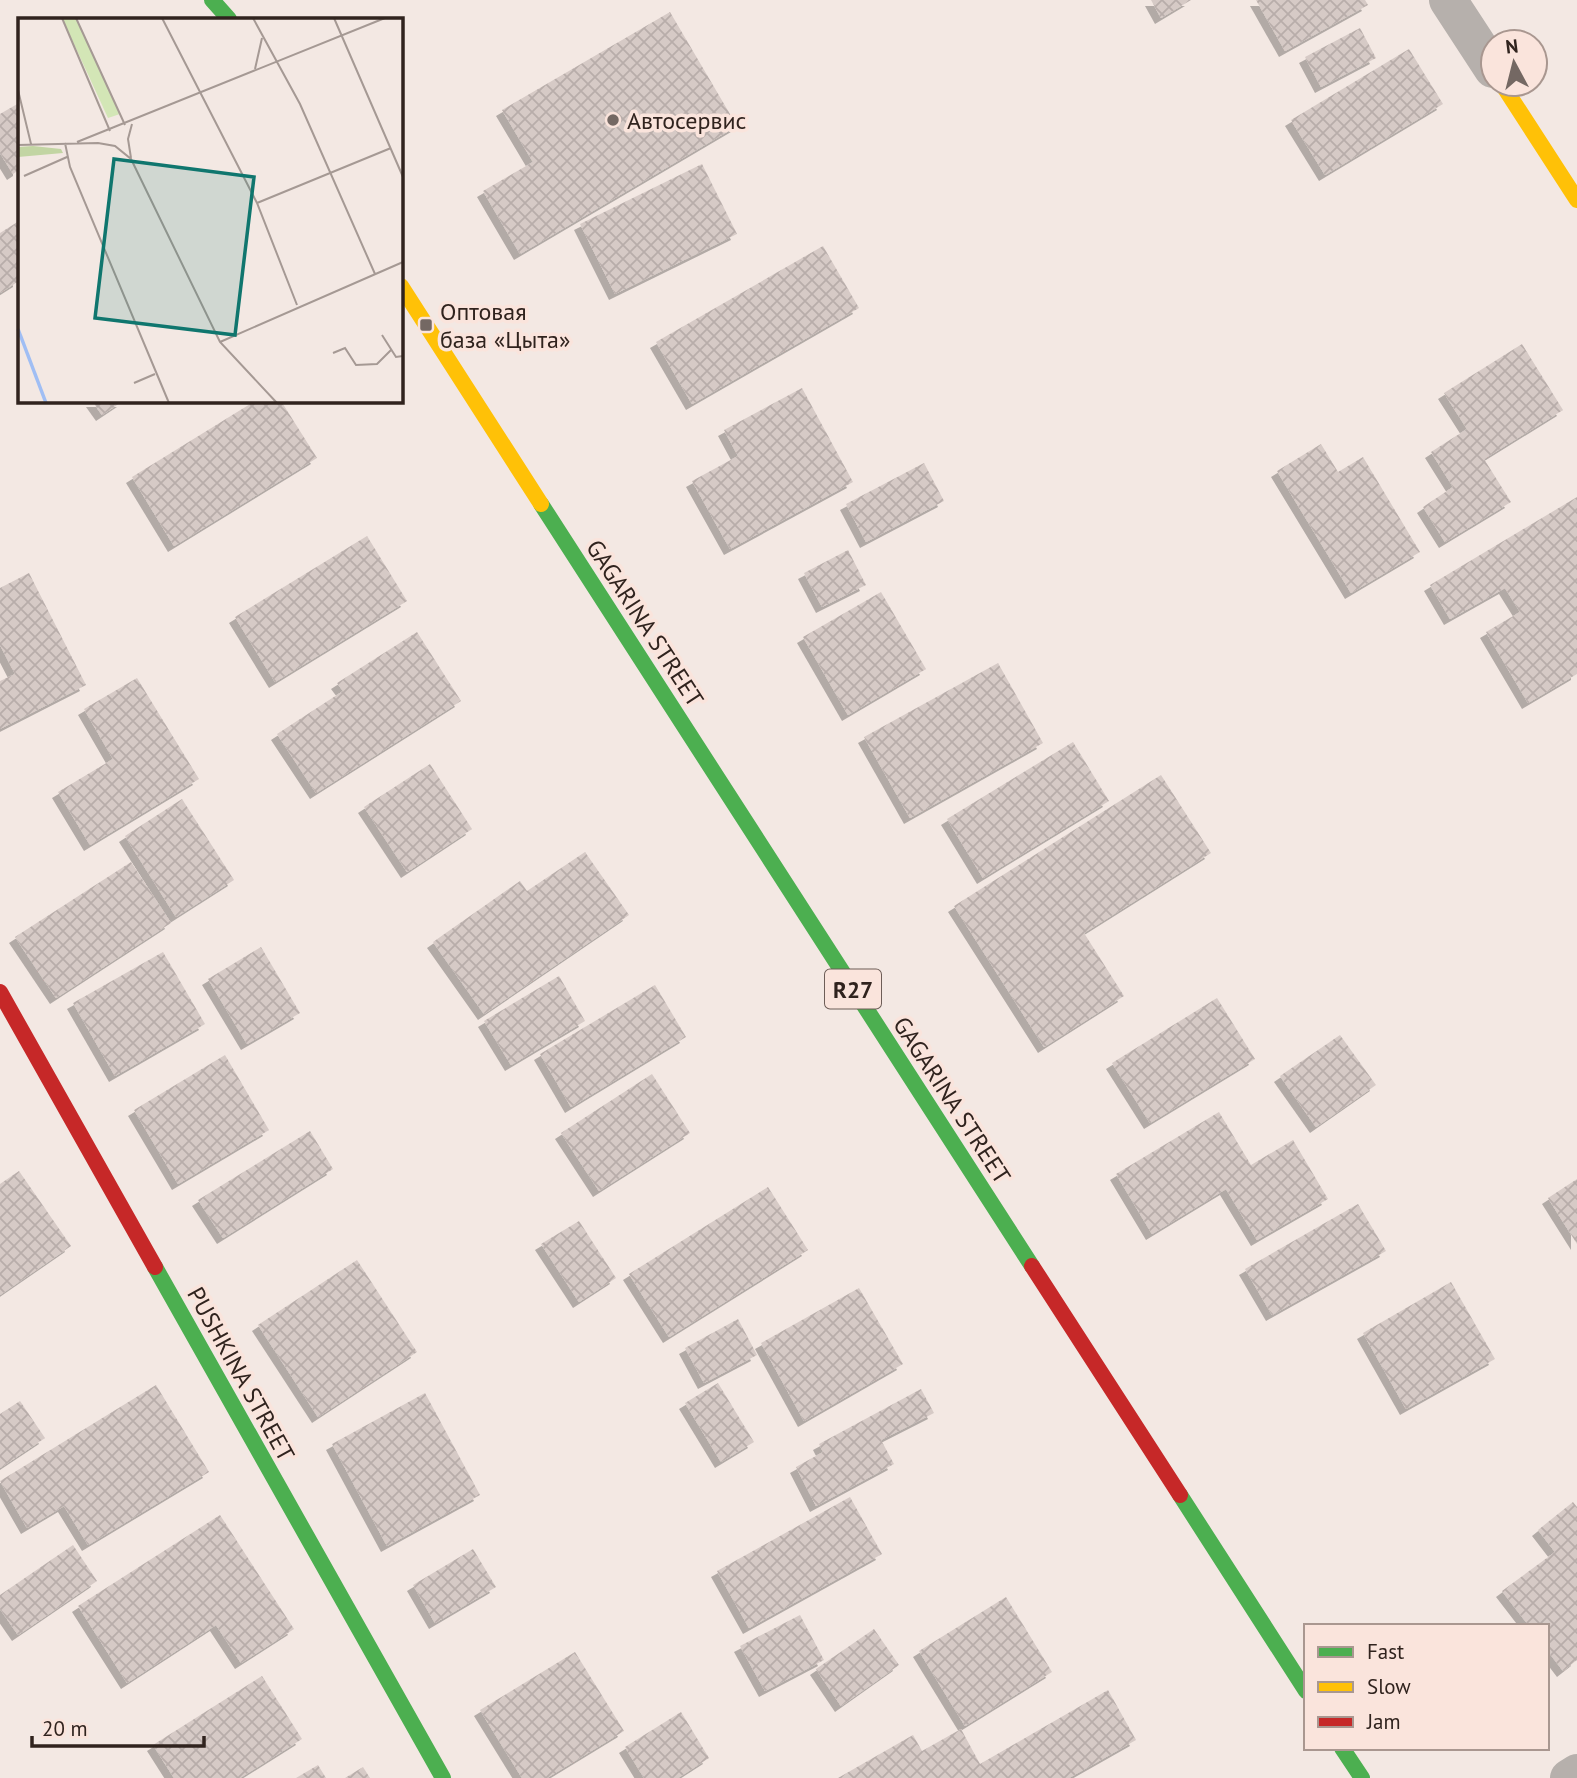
<svg xmlns="http://www.w3.org/2000/svg" width="1577" height="1778" font-family="'PT Sans',sans-serif">
<style>
.building{fill:url(#building-cross-hatch);filter:url(#shadow)}
.lines{fill:none;stroke-linecap:round;stroke-linejoin:round}
.street{stroke:#b6b0ac;stroke-width:38}
.fast{stroke:#4caf50;stroke-width:16}
.slow{stroke:#ffc107;stroke-width:16}
.jam{stroke:#c62828;stroke-width:16}
.poi-dot{fill:#746863;stroke:#fae4dc;stroke-width:2.5}
.labels{text-anchor:middle;dominant-baseline:central;stroke-width:7;stroke-linejoin:round;paint-order:stroke}
.shield{fill:#fae4dc;stroke:#6d5d57;stroke-width:2}
.shield-label{font-size:23px;font-weight:bold;fill:#30231e}
.poi-label{font-size:24px;fill:#30231e;stroke:#fae4dc;text-anchor:start}
.street-label{font-size:24px;fill:#30231e;stroke:#fae4dc}
.inset-river{fill:none;stroke:#a0bef4;stroke-width:3.5}
.inset-road{fill:none;stroke:#a59994;stroke-width:2}
.view{fill:#0f766e;fill-opacity:0.15;stroke:#0f766e;stroke-width:3.5}
.inset-edge{fill:none;stroke:#30231e;stroke-width:3.5}
</style>
<defs>
<pattern id="building-cross-hatch" width="8" height="8" patternUnits="userSpaceOnUse" patternTransform="scale(1.75)"><rect width="8" height="8" fill="#d6cac6"/><path d="M0 0l8 8M0 8l8-8" fill="none" stroke="#b8adaa"/></pattern>
<filter id="shadow"><feDropShadow dx="-6" dy="6" stdDeviation="0" flood-color="#0004"/></filter>
</defs>
<rect width="100%" height="100%" fill="#f3e8e3"/>
<!-- building -->
<g class="building">
<path d="M1151,0H1191L1161,18Z"/>
<path d="M1256,0H1365L1368,5L1285,51Z"/>
<path d="M670,12L737,126L520,254L483,191L533,162L502,110Z"/>
<path d="M1360,28L1376,58L1321,87L1305,57Z"/>
<path d="M1409,49L1443,104L1325,175L1291,120Z"/>
<path d="M19,103V170L13,174L0,153V114Z"/>
<path d="M702,164L737,234L615,294L580,224Z"/>
<path d="M19,221V281L0,293V233Z"/>
<path d="M823,246L859,308L692,404L656,342Z"/>
<path d="M1522,344L1563,410L1484,459L1511,502L1445,542L1423,507L1453,487L1431,452L1467,429L1444,393Z"/>
<path d="M802,388L853,482L730,549L692,481L738,456L724,430Z"/>
<path d="M92,401H123L102,415Z"/>
<path d="M255,401H281L317,458L174,546L132,477Z"/>
<path d="M1321,444L1338,472L1363,457L1420,552L1351,593L1277,471Z"/>
<path d="M924,463L944,501L866,542L846,504Z"/>
<path d="M1577,497V674L1528,703L1486,632L1520,612L1505,588L1450,619L1430,585Z"/>
<path d="M367,536L407,601L275,682L235,617Z"/>
<path d="M848,550L866,585L822,607L804,573Z"/>
<path d="M29,573L86,685L0,729V681L15,674L0,645V588Z"/>
<path d="M881,592L926,669L848,715L803,637Z"/>
<path d="M417,632L461,701L316,793L277,734L343,691L337,683Z"/>
<path d="M998,663L1043,743L910,818L864,737Z"/>
<path d="M137,678L199,779L90,845L58,792L113,759L84,709Z"/>
<path d="M1073,742L1109,801L983,878L947,819Z"/>
<path d="M430,764L472,829L407,872L364,807Z"/>
<path d="M1161,775L1211,853L1084,933L1124,996L1044,1047L954,906Z"/>
<path d="M182,799L234,880L176,917L125,836Z"/>
<path d="M585,852L629,915L484,1014L433,942L520,881L527,891Z"/>
<path d="M131,862L171,923L56,998L15,937Z"/>
<path d="M261,947L300,1013L247,1044L208,979Z"/>
<path d="M163,952L205,1024L115,1076L73,1003Z"/>
<path d="M559,976L585,1021L511,1065L484,1021Z"/>
<path d="M655,985L686,1037L571,1107L540,1054Z"/>
<path d="M1217,998L1255,1059L1150,1123L1112,1063Z"/>
<path d="M1340,1035L1376,1085L1316,1127L1280,1076Z"/>
<path d="M225,1055L269,1130L178,1184L134,1110Z"/>
<path d="M652,1074L690,1133L599,1191L561,1133Z"/>
<path d="M1219,1112L1251,1165L1293,1140L1328,1199L1257,1240L1226,1189L1152,1234L1116,1174Z"/>
<path d="M310,1131L333,1169L223,1238L198,1200Z"/>
<path d="M19,1171L71,1246L0,1295V1184Z"/>
<path d="M1577,1179V1244L1548,1198Z"/>
<path d="M768,1187L808,1250L669,1337L629,1274Z"/>
<path d="M1358,1204L1386,1251L1272,1315L1245,1269Z"/>
<path d="M579,1221L616,1278L579,1302L541,1244Z"/>
<path d="M357,1260L417,1352L318,1417L258,1325Z"/>
<path d="M1451,1282L1495,1359L1406,1409L1363,1333Z"/>
<path d="M859,1288L903,1364L804,1421L761,1343Z"/>
<path d="M738,1319L757,1355L704,1383L685,1348Z"/>
<path d="M718,1383L754,1442L721,1462L685,1403Z"/>
<path d="M156,1385L209,1472L88,1545L64,1506L27,1528L0,1481Z"/>
<path d="M921,1389L934,1413L881,1440L894,1464L816,1506L796,1467L823,1452L819,1444Z"/>
<path d="M425,1393L480,1495L387,1546L332,1444Z"/>
<path d="M20,1401L45,1438L0,1468V1414Z"/>
<path d="M850,1497L882,1554L749,1628L717,1571Z"/>
<path d="M1573,1502L1577,1507V1660L1563,1671L1547,1650V1626H1529L1502,1591L1555,1552L1538,1530Z"/>
<path d="M220,1515L294,1629L241,1663L216,1625L127,1683L78,1606Z"/>
<path d="M73,1545L97,1581L18,1635L0,1609V1595Z"/>
<path d="M473,1549L496,1587L435,1623L413,1585Z"/>
<path d="M1006,1597L1052,1672L965,1726L919,1651Z"/>
<path d="M800,1615L824,1660L765,1691L740,1646Z"/>
<path d="M874,1629L899,1665L841,1706L816,1669Z"/>
<path d="M575,1652L624,1731L547,1778H522L480,1710Z"/>
<path d="M262,1676L302,1739L240,1778H174L153,1745Z"/>
<path d="M1108,1690L1136,1740L1069,1778H838L913,1735L922,1751L961,1729L980,1764Z"/>
<path d="M681,1712L709,1758L678,1778H644L625,1747Z"/>
<path d="M318,1765L326,1778H296Z"/>
<path d="M363,1767L370,1778H345Z"/>
</g>
<g class="lines">
<!-- street -->
<g class="street">
<path d="M1448,0L1493,69"/>
<path d="M1569,1778L1577,1773"/>
</g>
<!-- fast -->
<g class="fast">
<path d="M212,0L229,19"/>
<path d="M541,504L1032,1266"/>
<path d="M155,1267L443,1778"/>
<path d="M1180,1495L1306,1691"/>
<path d="M1342,1748L1362,1778"/>
</g>
<!-- slow -->
<g class="slow">
<path d="M1502,84L1577,200"/>
<path d="M401,286L541,504"/>
</g>
<!-- jam -->
<g class="jam">
<path d="M0,992L155,1267"/>
<path d="M1032,1266L1180,1495"/>
</g>
</g>
<!-- markers -->
<g class="poi-dot">
<circle cx="613" cy="120" r="7"/>
<rect x="419" y="318" width="14" height="14" rx="3.5"/>
</g>
<g class="labels">
<!-- shield labels -->
<rect class="shield" x="825" y="969.5" width="56" height="39" rx="5"/>
<g class="shield-label">
<text x="853" y="989">R27</text>
</g>
<!-- poi labels -->
<g class="poi-label">
<text x="627" y="120">Автосервис</text>
<text x="440" y="311">Оптовая<tspan x="440" dy="28">база «Цыта»</tspan></text>
</g>
<!-- street labels -->
<g class="street-label">
<text transform="translate(645 623) rotate(57)">GAGARINA STREET</text>
<text transform="translate(952 1100) rotate(57)">GAGARINA STREET</text>
<text transform="translate(241 1374) rotate(61)">PUSHKINA STREET</text>
</g>
</g>
<!-- overview -->
<g transform="translate(18 18)">
<rect width="385" height="385" fill="#f3e8e3"/>
<path d="M15,128L43,131L45,135L0,139V129Z" fill="#c2d5a3"/>
<path d="M44,0H58L102,96L90,100Z" fill="#d3e6b6"/>
<path class="inset-river" d="M0,311L28,385"/>
<path class="inset-road" d="M44,0L92,113M58,0L107,107M144,0L239,185L279,287M235,0L282,86L357,256M316,0L385,159M237,51L244,20M0,72L13,126M59,124L367,0M47,125L52,149L151,385M0,127L80,125L97,128L113,141L202,324L259,385M113,140L110,121L114,106M6,158L49,139M239,185L373,130M364,317L378,339L385,338M202,324L385,244M315,335L327,330L338,347L359,346L373,332M116,365L137,356"/>
<path class="view" d="M96,141L236,159L217,317L77,300Z"/>
<rect width="385" height="385" class="inset-edge"/>
</g>
<!-- legend -->
<rect x="1304" y="1624" width="245" height="126" fill="#fae4dc" stroke="#a99790" stroke-width="2"/>
<rect x="1318" y="1647" width="35" height="10" fill="#4caf50" stroke="#a99790" stroke-width="2"/>
<text x="1367" y="1659" font-size="21" fill="#30231e">Fast</text>
<rect x="1318" y="1682" width="35" height="10" fill="#ffc107" stroke="#a99790" stroke-width="2"/>
<text x="1367" y="1694" font-size="21" fill="#30231e">Slow</text>
<rect x="1318" y="1717" width="35" height="10" fill="#c62828" stroke="#a99790" stroke-width="2"/>
<text x="1367" y="1729" font-size="21" fill="#30231e">Jam</text>
<!-- north arrow -->
<g transform="translate(1514 63) rotate(353)"><circle r="33" fill="#fae4dc" stroke="#a99790" stroke-width="2"/>
<path d="M0-5L12 26L0 18L-12 26Z" fill="#746863"/>
<text y="-10" font-size="19" font-weight="bold" text-anchor="middle" fill="#30231e">N</text>
</g>
<!-- scale -->
<path d="M32 1736v10h172v-10" fill="none" stroke="#30231e" stroke-width="3.5"/>
<text x="42" y="1736" font-size="21" fill="#30231e" stroke="#fae4dc" stroke-width="5" paint-order="stroke">20 m</text>
</svg>
